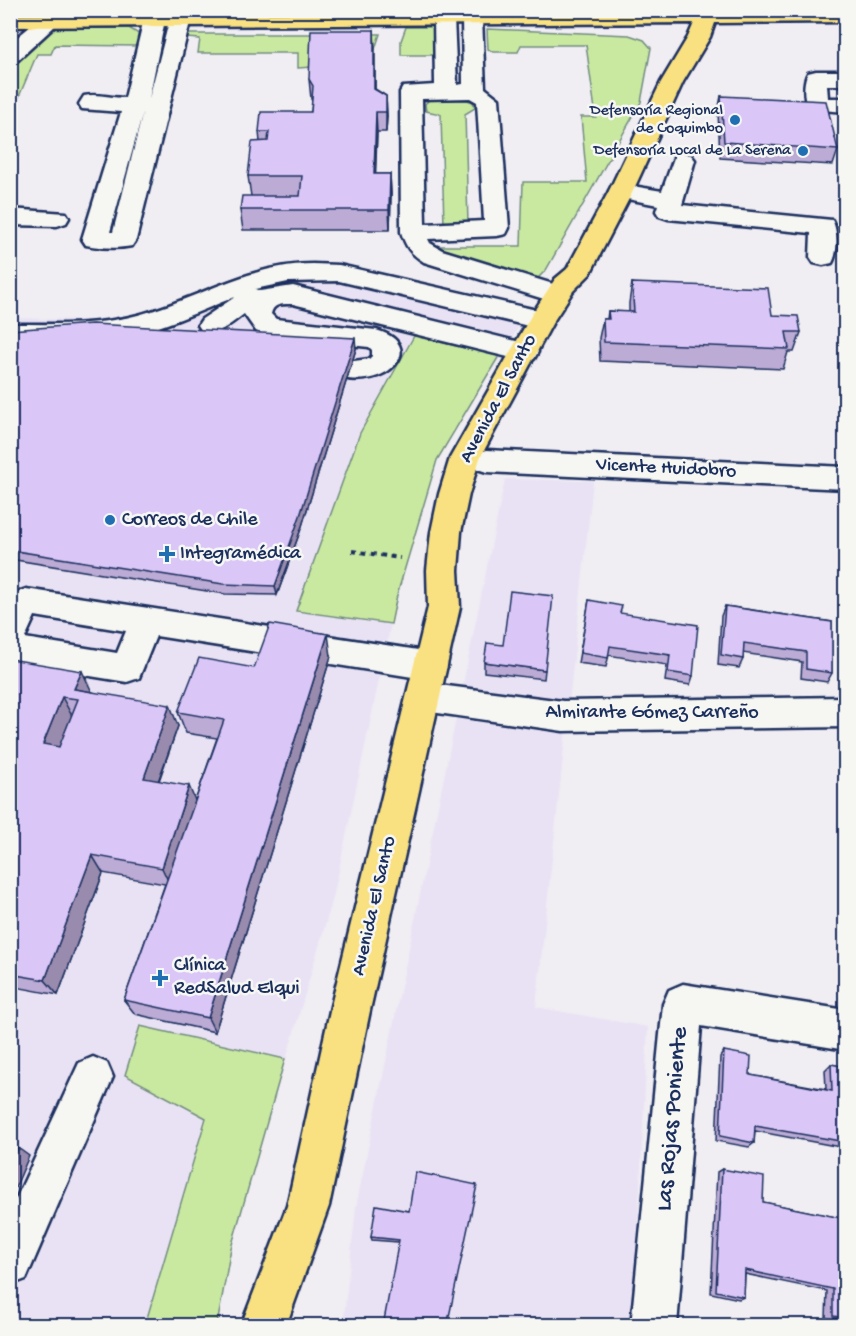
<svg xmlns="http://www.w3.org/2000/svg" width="856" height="1336" font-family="'Gochi Hand',sans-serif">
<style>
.built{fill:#e9e2f4}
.green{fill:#c9e9a1;stroke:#728c80;stroke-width:1.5}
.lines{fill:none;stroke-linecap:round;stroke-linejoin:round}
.minor-casing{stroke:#1b2f5e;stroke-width:5}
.major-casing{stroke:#1b2f5e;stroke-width:5}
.path{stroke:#1b2f5e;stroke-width:4;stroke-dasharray:5 4.5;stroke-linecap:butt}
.minor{fill:#f6f6f2;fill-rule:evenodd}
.major{fill:#f9e181;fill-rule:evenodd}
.wall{fill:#bbabd5;stroke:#1b2f5e;stroke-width:1.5}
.shaded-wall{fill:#998bae;stroke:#1b2f5e;stroke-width:1.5}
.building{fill:#dac7f8;stroke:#1b2f5e;stroke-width:1.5;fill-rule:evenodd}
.poi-dot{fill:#1f6fb2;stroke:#f6f6f2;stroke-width:2}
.labels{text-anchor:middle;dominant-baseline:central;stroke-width:5;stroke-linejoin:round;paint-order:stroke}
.far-poi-label{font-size:16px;fill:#1b2f5e;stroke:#f6f6f2;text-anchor:end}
.street-label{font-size:20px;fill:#1b2f5e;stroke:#f6f6f2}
.poi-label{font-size:20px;fill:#1b2f5e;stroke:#f6f6f2;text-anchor:start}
.near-street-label{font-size:24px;fill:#1b2f5e;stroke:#f6f6f2}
</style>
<rect width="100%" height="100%" fill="#f0edf3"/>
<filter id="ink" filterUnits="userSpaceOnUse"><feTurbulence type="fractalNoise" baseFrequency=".0167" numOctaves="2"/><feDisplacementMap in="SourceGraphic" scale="12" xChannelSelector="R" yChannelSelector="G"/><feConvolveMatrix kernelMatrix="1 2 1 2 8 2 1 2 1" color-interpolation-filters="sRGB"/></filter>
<g filter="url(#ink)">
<!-- built -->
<g class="built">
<path d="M324,265L362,269L531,307L437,460L397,595L333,898L231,1248L217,1325H11L10,318L88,320L150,313Z"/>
<path d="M505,479L593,481L536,1007L648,1027L633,1325L343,1326L356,1207Z"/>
</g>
<!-- green -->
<g class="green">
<path d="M406,27H440L441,55H401V41Z"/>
<path d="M56,28H129L142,36L140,46L55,45L51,54H37L15,106H11V69Z"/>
<path d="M487,29L629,35L644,40L651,48L641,102L546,270L537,279L442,252L436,246H521L523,182H587L581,117H596L586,45H521L518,52H493L488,49Z"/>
<path d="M188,34H380L375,49L313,50L312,67L298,68V53H198L200,39L187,38Z"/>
<path d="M429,100H467L473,102L475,108L465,114L468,224L444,225L441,114L426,111L425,104Z"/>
<path d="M414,336L499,356L437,460L397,595L391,624L296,611L360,433Z"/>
<path d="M140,1026L285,1059L231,1248L217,1325H145L206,1118L125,1075Z"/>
</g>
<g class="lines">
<defs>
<g id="minor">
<path d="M10,10H21L17,15L10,17Z"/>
<path d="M146,10H167L149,99L172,10H193L136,240L132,246C117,249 101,248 86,245L82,239L121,112L82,109L79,104L84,96C97,93 111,98 125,98ZM143,112L113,232H110Z"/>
<path d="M444,12L451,14L454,18L457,85L463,84L462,18L465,14L472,12L479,14L482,18L485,88L499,99L509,228L506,234L497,236L428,239L430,243L442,250L566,288L570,294L566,300L557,303L424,262C410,253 406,247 401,232L400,92L403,87L435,85L434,18L437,14ZM470,98L477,102L484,221L425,224L422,99Z"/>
<path d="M49,15L56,17L59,21L56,25L18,60L10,61V43L42,17Z"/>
<path d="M816,71H846V85H827L828,98H846V112L809,109C803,101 803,81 808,73Z"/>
<path d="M683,153L691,155L695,160L682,205L832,220C838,230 838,253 832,263L823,265L814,263L810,257L811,233L668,219L659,216L656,211L658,205L612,196L609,191L612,186L621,184L662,191L675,155Z"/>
<path d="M10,209L66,213L69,218L66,223L57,226L10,225Z"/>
<path d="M313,264L339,265L541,311L550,314L554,320L550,326L541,329L339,281L288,282L255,289L260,291L293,286L524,343L534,345L538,352L534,359L524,361L293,304C283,304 273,303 271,314L276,319L376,330C429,345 387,391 339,377L335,370L339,363L369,359L372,356V350L369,347L271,337L256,331L244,314C230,324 219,336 202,331L198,325L202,319L235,297C199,311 164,328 126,336C88,344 49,342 10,342V324C53,324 97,326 138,315C198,299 249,264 313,264Z"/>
<path d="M487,450L846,467V489L487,472L477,469L472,461L477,453Z"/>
<path d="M26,589L431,652L443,656L447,666L443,676L431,680L156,636L139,678L127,682L10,663V601L15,593ZM35,616L126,631L117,653L25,638Z"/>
<path d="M424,683L563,701L846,697V727L563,731L424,711L412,707L407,697L412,687Z"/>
<path d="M683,984L846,1010V1050L701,1026L677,1326H631L663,1004L669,990Z"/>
<path d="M93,1057L107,1063L113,1077L26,1279L10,1285V1212L79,1063Z"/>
</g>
<path id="major" d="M846,10V22L715,23L710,37L683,82L633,191L590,274L573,291L553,322L480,458L469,494L461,532L458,570L460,607L371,1006L329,1206L286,1326H241L287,1206L331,1006L428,607L427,570L431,532L439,494L450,458L532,314L555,279L567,269L609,191L661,82L688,37L694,23L10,27V15Z"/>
</defs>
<!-- minor casing -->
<use href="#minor" class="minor-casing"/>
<!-- major casing -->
<use href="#major" class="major-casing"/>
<!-- path -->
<path class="path" d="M352,551L400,558"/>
<!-- minor -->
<use href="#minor" class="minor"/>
<!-- major -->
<use href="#major" class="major"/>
</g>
<!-- wall -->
<g class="wall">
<path d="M374,30L375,89L386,96L387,116L386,132H377L375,174H390L391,194L390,230H243L240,210L251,196L248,176L260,142L259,132L311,112L312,101L311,99L309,79Z"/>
<path d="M721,96L838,150L833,165L720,158L718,111Z"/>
<path d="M632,283L772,315L801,332L794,352H788L783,369L600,361L599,338L603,319H607L608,311L629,312V303Z"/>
<path d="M10,330L356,349L302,526L277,595L225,594L10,559Z"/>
<path d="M589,600L620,613L693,676L690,685L665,681L667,665L609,655L606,667L578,663Z"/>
<path d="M725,606L832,622V673L827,682L801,678L802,662L743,653V659L739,668L718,665L721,616Z"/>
<path d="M331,656L215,1032L135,1014L124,1000L165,884L103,873L58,995L10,986V659L178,726L159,781L195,801L217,738L186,733L178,712L254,668Z"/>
<path d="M484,662L545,670L544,679L484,672Z"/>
<path d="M724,1051L750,1075L826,1089L825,1070L831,1064L846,1067V1148L755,1131L754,1143L749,1147L716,1141L720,1057Z"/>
<path d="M722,1169L763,1202L846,1219V1321L826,1318L827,1291L745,1274L744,1297L739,1299L711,1293L717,1172Z"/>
<path d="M477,1185L398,1242L372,1240L371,1237L409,1211Z"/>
</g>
<!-- shaded-wall -->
<g class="shaded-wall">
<path d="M374,30L375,49V109L374,89Z"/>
<path d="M386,96L387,116L386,132Z"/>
<path d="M376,112L377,132L375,194L374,174Z"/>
<path d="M390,174L391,194L390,230L389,210Z"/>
<path d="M355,338L356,349L302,526L277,595L275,586Z"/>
<path d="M328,634L331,656L215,1032L208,1018Z"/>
<path d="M82,671L92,692L74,689Z"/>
<path d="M62,697L73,718L54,765L43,744Z"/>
<path d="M170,705L178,726L152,798L144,778Z"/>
<path d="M189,786L197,805L170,885L162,868Z"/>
<path d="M92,855L103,873L58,995L45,980Z"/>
<path d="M18,1148L29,1156L10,1200V1165Z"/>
</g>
<!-- building -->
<g class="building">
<path d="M311,30H374V89L386,96V112H376L374,174H390L389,210H240L242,196H300L302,176H248L252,142L268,141L269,132H259L261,112H311L313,86L309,79Z"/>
<path d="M721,96L826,101L838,150L724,142Z"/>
<path d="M632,283L768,288L772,315L798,316L801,332H786L789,349L604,342L603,319H609L608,311L634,312Z"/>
<path d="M92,324L355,338L300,516L275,586L223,584L10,550V330Z"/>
<path d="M510,591L553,596L545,670L484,662L487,643L503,645Z"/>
<path d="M589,600L622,606L620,613L698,625L693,676L668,672L670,655L610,646L608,658L580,653Z"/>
<path d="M725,606L832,622V673L806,669V652L744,643L743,659L721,655Z"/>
<path d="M270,624L328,634L208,1018L124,1000L224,720L178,712L199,658L254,668Z"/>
<path d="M10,659L82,671L74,689L170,705L144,778L189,786L162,868L92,855L45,980L10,974ZM62,697L78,699L59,747L43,744Z"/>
<path d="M724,1051L751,1056L750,1075L832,1091L831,1064L846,1067V1142L755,1126L754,1143L720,1136Z"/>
<path d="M10,1146L18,1148L10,1165Z"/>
<path d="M722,1169L764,1177L763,1202L846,1219V1318L833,1316V1289L745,1270L744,1297L716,1291Z"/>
<path d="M415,1172L477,1185L447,1326H383L399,1240L371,1237L376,1205L409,1211Z"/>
</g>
</g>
<!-- markers -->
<g class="poi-dot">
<circle cx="735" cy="120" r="6"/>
<circle cx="803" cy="151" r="6"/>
<circle cx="110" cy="520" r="6"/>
<path d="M164 545h6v6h6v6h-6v6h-6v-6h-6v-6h6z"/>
<path d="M157 969h6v6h6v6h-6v6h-6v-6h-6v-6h6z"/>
</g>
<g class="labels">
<!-- far-poi labels -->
<g class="far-poi-label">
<text x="723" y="111">Defensoría Regional<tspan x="723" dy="18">de Coquimbo</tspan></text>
<text x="791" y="151">Defensoría Local de La Serena</text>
</g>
<!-- street labels -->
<g class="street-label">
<text transform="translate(499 399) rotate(-62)">Avenida El Santo</text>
<text transform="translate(666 469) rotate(3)">Vicente Huidobro</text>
<text x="652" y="713">Almirante Gómez Carreño</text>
<text transform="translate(375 906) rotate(-77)">Avenida El Santo</text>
</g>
<!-- poi labels -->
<g class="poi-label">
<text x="122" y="520">Correos de Chile</text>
<text x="180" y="554">Integramédica</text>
<text x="174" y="966">Clínica<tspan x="174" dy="23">RedSalud Elqui</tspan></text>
</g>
<!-- near-street labels -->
<g class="near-street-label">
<text transform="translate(673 1119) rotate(-85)">Las Rojas Poniente</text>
</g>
</g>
<!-- margin -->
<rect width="856" height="1336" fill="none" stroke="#f6f6f2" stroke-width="36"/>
<rect x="18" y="18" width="820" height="1300" fill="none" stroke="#1b2f5e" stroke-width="2" filter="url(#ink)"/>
</svg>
